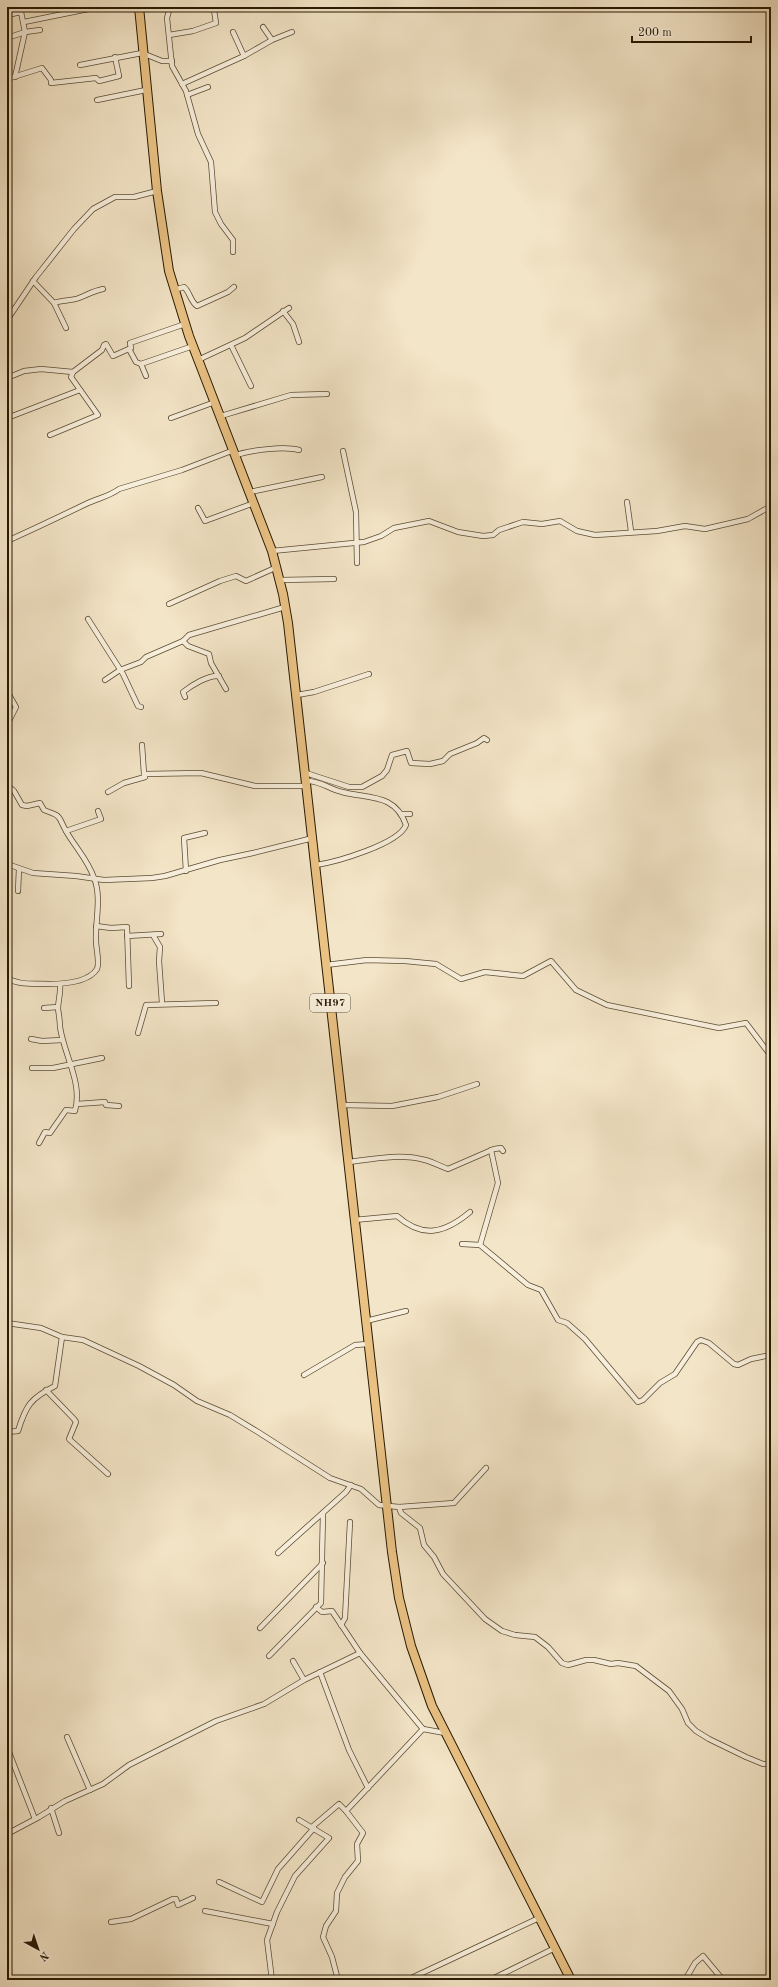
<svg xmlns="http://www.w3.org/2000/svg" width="778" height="1987" font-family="'Old Standard TT',serif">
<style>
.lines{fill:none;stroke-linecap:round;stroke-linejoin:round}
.minor-casing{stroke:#5b4c34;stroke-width:6}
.trunk-casing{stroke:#281903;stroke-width:10}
.minor{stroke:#f7eedb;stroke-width:4.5}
.trunk{stroke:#eac284;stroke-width:8}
.labels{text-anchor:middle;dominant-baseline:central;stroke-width:3.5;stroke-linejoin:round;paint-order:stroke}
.shield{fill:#f7eedb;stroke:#665944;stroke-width:1}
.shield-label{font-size:11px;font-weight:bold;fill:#281903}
</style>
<rect width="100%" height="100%" fill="#f3e5c7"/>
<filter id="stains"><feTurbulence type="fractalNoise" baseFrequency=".005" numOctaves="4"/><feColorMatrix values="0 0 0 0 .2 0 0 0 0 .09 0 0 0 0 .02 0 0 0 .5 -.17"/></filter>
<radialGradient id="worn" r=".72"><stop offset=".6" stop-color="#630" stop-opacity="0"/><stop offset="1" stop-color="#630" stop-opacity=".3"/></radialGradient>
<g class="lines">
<defs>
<g id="minor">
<path d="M170,7L167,18L172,66L186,91L198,134L211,162L215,212L221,224L233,240V252"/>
<path d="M7,15L21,12"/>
<path d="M24,22L98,7"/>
<path d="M263,27L272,40"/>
<path d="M233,32L244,56"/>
<path d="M169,35L193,31L216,23L214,10"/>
<path d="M7,38L25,32L40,30"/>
<path d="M80,65L142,53L162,61H172"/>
<path d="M15,77L25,32L20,7"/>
<path d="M7,79L42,68L51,80V83L96,78L99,81L119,76L115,57"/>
<path d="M182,84L244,56L272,40L292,32"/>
<path d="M187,95L208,87"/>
<path d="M97,100L146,90"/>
<path d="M33,281L54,303L66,328"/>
<path d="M174,290L184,287C190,292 190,301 197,306L228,292L234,287"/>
<path d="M54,303C62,300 71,301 79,298C89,294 93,291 103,289"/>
<path d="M283,311L293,324L299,342"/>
<path d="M7,320L36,277L74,229L93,209L115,197H134L157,191"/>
<path d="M231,345L251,386"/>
<path d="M129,349L136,362L141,364"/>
<path d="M198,360L245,338L289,308"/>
<path d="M146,376L141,364L193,346"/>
<path d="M7,378L24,371L41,369L73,372"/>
<path d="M221,416L291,395L327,394"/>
<path d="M7,418L80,390"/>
<path d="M171,418L215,402"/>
<path d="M50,435L98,415L71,377L73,372L102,350L104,345L106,344L113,356L131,348L130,343L185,324"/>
<path d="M343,451L356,512L357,563"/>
<path d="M236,455C252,450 284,446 299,450"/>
<path d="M250,492L322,477"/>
<path d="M627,502L631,531"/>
<path d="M198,508L205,521L254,503"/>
<path d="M7,541C34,529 61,516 88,503C99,498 110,496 119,489L182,470L234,450"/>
<path d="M272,551L364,542L381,536L394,528L429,521L458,532L483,536L493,535L499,530L523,522L542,524L560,521L577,531L595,535L657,531L685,526L705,529L748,519L771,506"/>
<path d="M280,580L334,579"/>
<path d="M169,604L220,581L236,576L246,581L277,567"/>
<path d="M88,619L123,674L138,706L141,707"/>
<path d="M183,641L188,646L209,654L211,663L226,689"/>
<path d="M7,675L9,677L8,693L16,707L7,725"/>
<path d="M105,680L120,670L141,662L146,657L183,641L189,635L285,607"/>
<path d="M297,695L314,692L369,674"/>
<path d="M185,697L183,692C192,685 208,675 219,676"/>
<path d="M142,745L144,774"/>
<path d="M306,773L349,787H362L382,776L387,770L392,755L407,751L411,763L430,764L443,761L450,754L477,743L484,738L487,740"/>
<path d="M307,781C321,781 329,789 342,792C368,799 395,793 406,825C399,844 336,862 316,865"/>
<path d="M7,785L14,791L22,805L27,806L40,803L44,810C63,817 57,815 66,831C75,847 88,860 94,878C102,897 95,921 96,941C96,948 100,963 97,969C88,983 62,984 49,984C35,983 20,986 7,978"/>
<path d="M108,792L124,783L145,777L144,774L201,773L255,786H307"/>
<path d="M402,814H410"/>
<path d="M66,831L101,819L98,811"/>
<path d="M7,864L33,873L76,876L104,880L152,878L165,876L220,860L253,853L313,838"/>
<path d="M186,871L184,838L205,833"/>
<path d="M18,891L19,869"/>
<path d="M96,926L111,928L127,927L129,986"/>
<path d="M153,935L160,947L159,961L162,1003"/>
<path d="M127,936L161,934"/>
<path d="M326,965L367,960L405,961L436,964L461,979L485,972L523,976L551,961L576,990L607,1005L719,1028L746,1023L771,1056"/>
<path d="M44,1008L58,1007"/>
<path d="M138,1033L146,1005L216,1003"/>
<path d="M31,1039L42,1041L62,1040"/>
<path d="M32,1068H53L102,1058"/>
<path d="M77,1104L105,1102L106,1105L119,1106"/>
<path d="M341,1105L392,1106L438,1097L477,1084"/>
<path d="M39,1143L45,1132L50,1133L66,1110L75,1111C83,1083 64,1055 60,1027C60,1021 59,1015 58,1009C58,1001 61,993 60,984"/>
<path d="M491,1150L498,1183L480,1245L528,1285L541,1290L558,1320L567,1323L585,1339L638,1402L643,1400L660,1383L675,1374L697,1342L701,1340L709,1343L734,1364L738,1365L751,1359L771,1355"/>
<path d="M348,1162C372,1159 401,1153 425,1160C433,1162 440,1166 448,1169L494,1149L501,1148L503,1151"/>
<path d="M354,1220L397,1216C423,1239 445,1233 470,1212"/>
<path d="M462,1244L480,1245"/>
<path d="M366,1321L406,1311"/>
<path d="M7,1323L41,1328L62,1337L83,1340L139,1366L174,1385L197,1401L230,1415L258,1432L330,1478L361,1489L379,1505L399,1507L454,1503L486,1468"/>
<path d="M304,1375L355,1345L368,1344"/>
<path d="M46,1390L74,1419L76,1422L69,1439L108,1474"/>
<path d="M7,1432L18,1431C26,1405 31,1398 55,1386L62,1337"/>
<path d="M399,1507L401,1513L420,1528L424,1545L434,1557L443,1574L485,1619L502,1631L515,1635L535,1637L548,1647L562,1663L568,1665L586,1660H594L611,1664L618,1663L636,1666L669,1691L682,1709L688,1723L696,1731L709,1739L746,1757L763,1764H771"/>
<path d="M278,1553L346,1492L351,1485"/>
<path d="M316,1607L322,1612L332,1611L360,1653L423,1729L445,1733"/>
<path d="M341,1625L345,1618L350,1522"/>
<path d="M260,1628L323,1563"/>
<path d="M269,1656L321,1603L323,1513"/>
<path d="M293,1661L304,1680"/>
<path d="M320,1672L349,1750L368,1788"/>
<path d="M67,1737L90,1790"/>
<path d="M7,1747L35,1819"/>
<path d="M51,1808L59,1833"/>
<path d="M312,1827L339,1804L346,1811L423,1729"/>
<path d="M7,1834L39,1817L65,1801L103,1784L129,1765L216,1721L264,1704L304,1680L360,1653"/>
<path d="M219,1882L262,1902L278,1869L314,1828"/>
<path d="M205,1911L273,1924"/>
<path d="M111,1922L131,1919L173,1899H176L178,1905L193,1898"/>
<path d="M272,1980L267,1940L277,1912L295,1876L329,1838L299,1820"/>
<path d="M338,1980L332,1957L323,1937L326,1926L336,1911L337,1893L345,1877L358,1861L357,1844L363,1833L346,1811"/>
<path d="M407,1980L539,1918"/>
<path d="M490,1980L555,1948"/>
<path d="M685,1980L695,1963L703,1956L723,1980"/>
</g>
<path id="trunk" d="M139,7L157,191L169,271L189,336L272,551L283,594L288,623L392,1552L399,1598L411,1646L432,1706L571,1980"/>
</defs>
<!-- minor casing -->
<use href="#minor" class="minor-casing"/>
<!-- trunk casing -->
<use href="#trunk" class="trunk-casing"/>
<!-- minor -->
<use href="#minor" class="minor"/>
<!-- trunk -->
<use href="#trunk" class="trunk"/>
</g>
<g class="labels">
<!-- shield labels -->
<rect class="shield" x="310" y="994" width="40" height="18" rx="3"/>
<g class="shield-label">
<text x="330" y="1003">NH97</text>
</g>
</g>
<!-- margin -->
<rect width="778" height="1987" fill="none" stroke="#f3e5c7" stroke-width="24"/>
<rect x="8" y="8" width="762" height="1971" fill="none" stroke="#281903" stroke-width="2"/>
<rect x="12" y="12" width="754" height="1963" fill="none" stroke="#281903"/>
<!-- north arrow -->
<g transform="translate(38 1949) rotate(140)" stroke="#f7eedb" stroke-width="3" paint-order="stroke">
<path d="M0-3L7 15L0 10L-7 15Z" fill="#281903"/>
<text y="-6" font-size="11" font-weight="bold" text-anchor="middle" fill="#281903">N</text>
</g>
<!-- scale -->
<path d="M632 36v6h119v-6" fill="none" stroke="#281903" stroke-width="2"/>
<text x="638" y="36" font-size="12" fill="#281903" stroke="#f7eedb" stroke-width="3" paint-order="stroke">200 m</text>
<rect width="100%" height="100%" filter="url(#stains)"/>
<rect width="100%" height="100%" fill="url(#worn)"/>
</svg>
